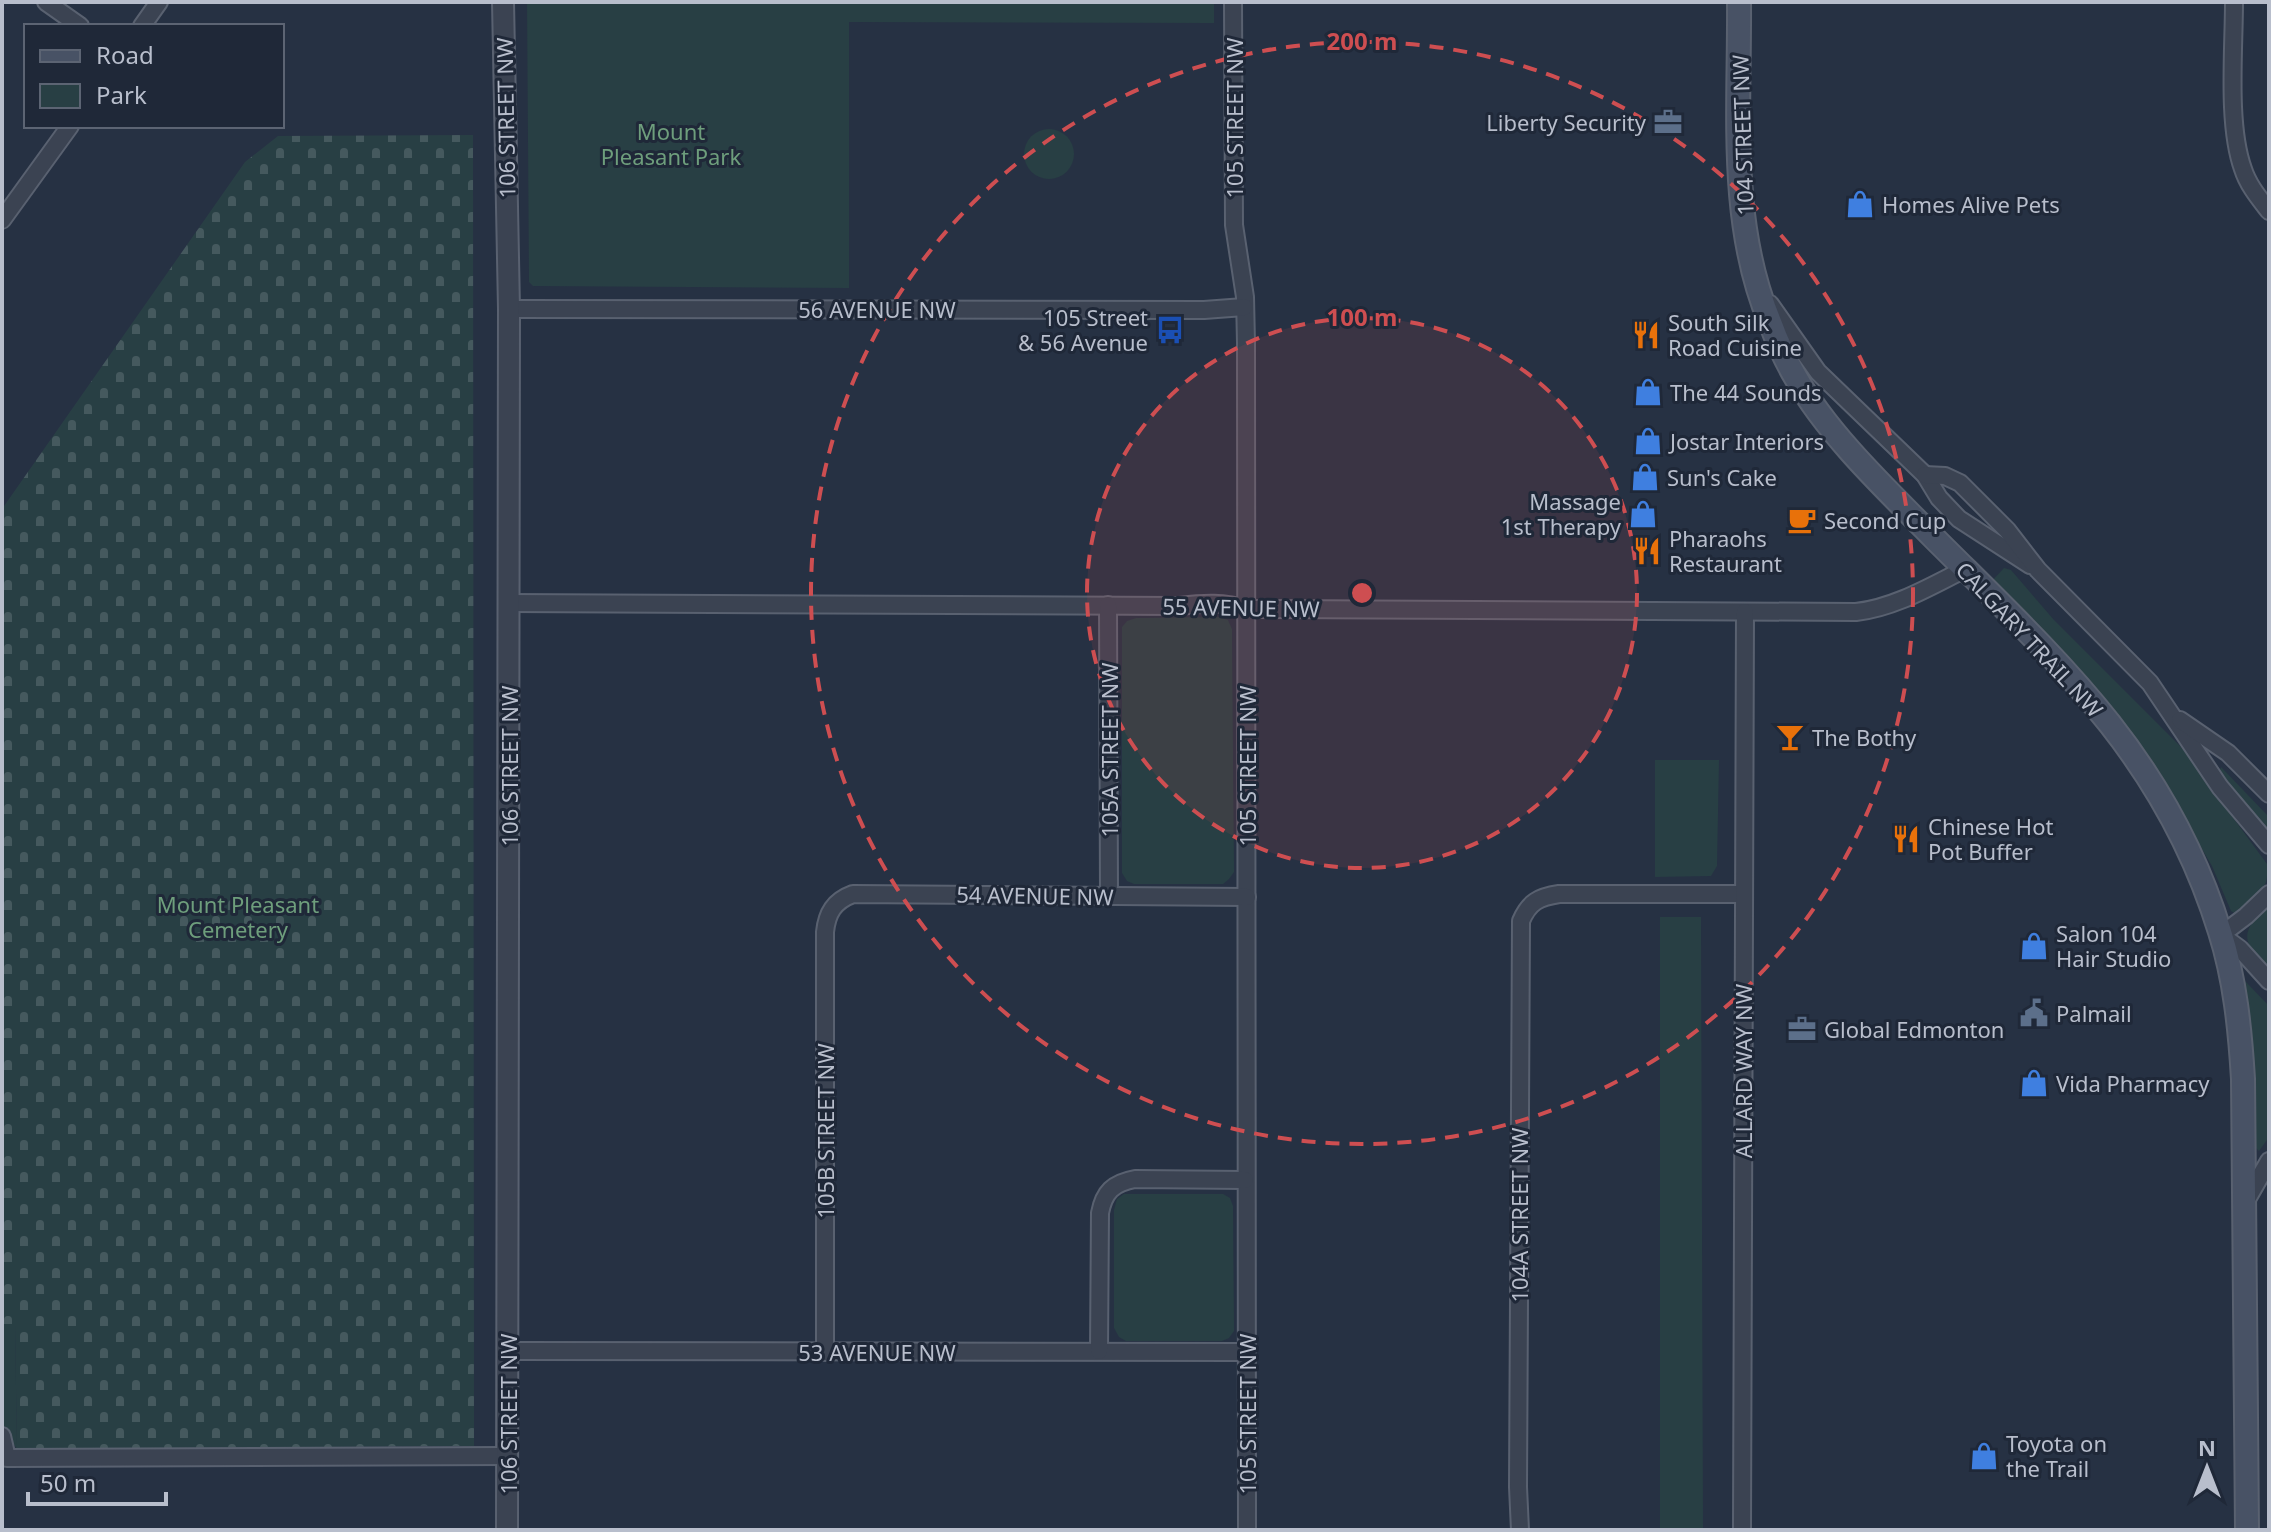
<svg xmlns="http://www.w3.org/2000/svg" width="2271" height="1532" font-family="'Noto Sans',sans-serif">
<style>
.green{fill:#283f44}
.cemetery{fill:url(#cemetery-stones)}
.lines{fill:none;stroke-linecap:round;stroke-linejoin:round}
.minor-casing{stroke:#596170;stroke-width:20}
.tertiary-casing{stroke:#596170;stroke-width:24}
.secondary-casing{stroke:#596170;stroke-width:26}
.minor{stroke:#3b4352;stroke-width:16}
.tertiary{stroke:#3b4352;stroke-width:20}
.secondary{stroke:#485265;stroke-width:22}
.ring{fill:none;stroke:#ce4e51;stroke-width:4;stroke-dasharray:14 10}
.labels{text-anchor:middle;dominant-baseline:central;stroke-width:6;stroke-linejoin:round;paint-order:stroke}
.street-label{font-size:22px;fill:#b8becc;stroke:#1f2838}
.poi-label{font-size:22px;fill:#b8becc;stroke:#1f2838;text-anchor:start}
.park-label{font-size:22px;fill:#6e9e7c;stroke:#1f2838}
.centre{fill:#ce4e51;stroke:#1f2838;stroke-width:4}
.ring-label{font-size:24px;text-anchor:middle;font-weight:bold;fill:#ce4e51;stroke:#1f2838;stroke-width:6;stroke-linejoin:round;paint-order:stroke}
</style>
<defs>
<pattern id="cemetery-stones" width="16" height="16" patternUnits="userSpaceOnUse" patternTransform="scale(2)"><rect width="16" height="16" fill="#283f44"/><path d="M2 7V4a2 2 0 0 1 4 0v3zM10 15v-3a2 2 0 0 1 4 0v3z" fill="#45595e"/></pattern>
</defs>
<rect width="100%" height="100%" fill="#263143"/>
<!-- green -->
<g class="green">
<path d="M527,2H1214V23L849,22V288L533,286L529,282Z"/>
<circle cx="1049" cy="154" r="25"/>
<path d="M2004,568L2011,570L2054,620L2182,748L2267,864C2270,892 2255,898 2236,914L2231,911L2212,866L2176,805L1989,584Z"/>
<path d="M1219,617L1228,620L1232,629L1234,872L1229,879L1223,884H1134L1127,881L1122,873V627L1127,621L1136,618Z"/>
<path d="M1655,760H1719L1717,866L1711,876L1655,877Z"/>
<path d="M2221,767L2269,817V830C2252,826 2230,787 2219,772Z"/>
<path d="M2269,903V973C2242,938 2238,936 2269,903Z"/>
<path d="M1660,917H1701L1703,1530H1660Z"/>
<path d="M2245,981L2269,1006V1137L2259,1151L2256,1148L2252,1070L2243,984Z"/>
<path d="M1124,1194H1223L1230,1198L1233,1206L1234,1331L1229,1338L1222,1341H1126L1119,1337L1114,1328V1210L1117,1199Z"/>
<path d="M2,1324H15L17,1449L2,1427Z"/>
</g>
<!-- cemetery -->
<path class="cemetery" d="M473,135L474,1446L17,1449L15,1324H2V509L245,162L278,136Z"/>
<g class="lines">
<defs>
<g id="minor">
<path d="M46,2L80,26"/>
<path d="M1233,2L1234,225L1245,297L1246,343L1247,1530"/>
<path d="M2234,2C2234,50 2227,125 2243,169C2248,185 2259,198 2269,211"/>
<path d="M142,26L159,2"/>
<path d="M2,220L70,126"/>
<path d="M1770,304L1818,372L1925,475L1939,498L1959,519L2030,565"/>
<path d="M509,309L1204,310L1244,307"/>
<path d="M1925,475L1945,476L1960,483L2007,530L2038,570L2150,683L2220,787L2269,845"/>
<path d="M508,603L1180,606C1204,603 1224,602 1247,609L1856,612C1894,608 1931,586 1965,569"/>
<path d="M1108,605L1109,896"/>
<path d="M2180,720L2228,753L2269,794"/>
<path d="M2269,894L2246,916L2221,935L2240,949L2269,981"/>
<path d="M2246,1201L2269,1161"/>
<path d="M507,1351L1247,1352"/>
<path d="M1099,1351L1100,1213C1104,1192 1113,1183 1135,1179L1245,1180"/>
<path d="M825,1352V932C827,913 834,901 853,894L1247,897"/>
<path d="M2,1436L7,1458L507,1456"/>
<path d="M1520,1530L1518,1487L1521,921C1529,902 1539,897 1559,894H1744"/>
<path d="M1742,1530L1745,612"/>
</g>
<path id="tertiary" d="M503,2L509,309L507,1530"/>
<path id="secondary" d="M1739,2C1740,108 1728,222 1770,322C1777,341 1786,361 1796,378C1829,436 1888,491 1934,538C1994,598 2057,657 2110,724C2158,785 2197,857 2220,932C2235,979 2240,1029 2243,1079L2247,1530"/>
</defs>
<!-- minor casing -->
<use href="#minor" class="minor-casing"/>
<!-- tertiary casing -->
<use href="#tertiary" class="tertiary-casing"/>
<!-- secondary casing -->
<use href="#secondary" class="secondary-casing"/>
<!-- minor -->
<use href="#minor" class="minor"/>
<!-- tertiary -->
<use href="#tertiary" class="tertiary"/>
<!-- secondary -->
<use href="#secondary" class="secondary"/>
</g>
<!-- distance rings -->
<circle cx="1362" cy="593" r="275" fill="#ce4e51" fill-opacity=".12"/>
<g class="ring">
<circle cx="1362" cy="593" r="275"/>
<circle cx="1362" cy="593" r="551"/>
</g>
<!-- icons -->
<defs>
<symbol id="office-bare" viewBox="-9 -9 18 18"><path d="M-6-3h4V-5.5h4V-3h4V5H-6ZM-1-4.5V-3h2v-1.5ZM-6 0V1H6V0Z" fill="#5c6f8a" stroke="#1f2838" stroke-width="2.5" paint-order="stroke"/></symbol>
<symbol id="shop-bare" viewBox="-9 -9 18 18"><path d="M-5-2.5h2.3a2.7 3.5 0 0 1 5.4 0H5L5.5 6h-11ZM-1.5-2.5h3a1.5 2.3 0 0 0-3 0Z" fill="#3f7fe0" stroke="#1f2838" stroke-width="2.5" paint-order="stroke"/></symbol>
<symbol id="bus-bare" viewBox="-9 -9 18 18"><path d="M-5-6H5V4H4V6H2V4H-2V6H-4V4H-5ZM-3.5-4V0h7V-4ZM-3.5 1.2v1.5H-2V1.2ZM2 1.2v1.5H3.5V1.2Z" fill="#1a4fb4" stroke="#1f2838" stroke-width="2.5" paint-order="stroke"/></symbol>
<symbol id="restaurant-bare" viewBox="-9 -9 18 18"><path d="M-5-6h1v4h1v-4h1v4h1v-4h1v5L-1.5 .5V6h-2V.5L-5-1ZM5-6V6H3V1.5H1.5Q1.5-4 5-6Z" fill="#e8710a" stroke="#1f2838" stroke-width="2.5" paint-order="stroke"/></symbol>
<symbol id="cafe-bare" viewBox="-9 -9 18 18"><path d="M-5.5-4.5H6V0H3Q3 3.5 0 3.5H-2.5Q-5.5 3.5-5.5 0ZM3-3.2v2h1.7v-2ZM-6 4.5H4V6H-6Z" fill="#e8710a" stroke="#1f2838" stroke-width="2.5" paint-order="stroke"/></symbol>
<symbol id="bar-bare" viewBox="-9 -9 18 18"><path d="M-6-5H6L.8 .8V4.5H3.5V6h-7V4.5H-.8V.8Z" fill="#e8710a" stroke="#1f2838" stroke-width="2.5" paint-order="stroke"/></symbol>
<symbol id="civic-bare" viewBox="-9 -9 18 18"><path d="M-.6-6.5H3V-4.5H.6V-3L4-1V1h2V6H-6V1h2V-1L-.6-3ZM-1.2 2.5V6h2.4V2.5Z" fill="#5c6f8a" stroke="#1f2838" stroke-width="2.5" paint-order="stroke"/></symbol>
</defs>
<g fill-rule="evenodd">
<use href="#office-bare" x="1648" y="102" width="40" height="40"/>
<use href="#shop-bare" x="1840" y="184" width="40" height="40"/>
<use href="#bus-bare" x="1150" y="310" width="40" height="40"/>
<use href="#restaurant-bare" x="1626" y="315" width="40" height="40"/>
<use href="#shop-bare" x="1628" y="372" width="40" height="40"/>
<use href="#shop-bare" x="1628" y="421" width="40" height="40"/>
<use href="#shop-bare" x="1625" y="457" width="40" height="40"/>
<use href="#shop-bare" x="1623" y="494" width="40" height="40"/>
<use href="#cafe-bare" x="1782" y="500" width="40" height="40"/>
<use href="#restaurant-bare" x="1627" y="531" width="40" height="40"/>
<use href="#bar-bare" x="1770" y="717" width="40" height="40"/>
<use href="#restaurant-bare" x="1886" y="819" width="40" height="40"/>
<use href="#shop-bare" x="2014" y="926" width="40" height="40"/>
<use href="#civic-bare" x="2014" y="993" width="40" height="40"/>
<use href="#office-bare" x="1782" y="1009" width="40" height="40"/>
<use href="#shop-bare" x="2014" y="1063" width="40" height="40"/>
<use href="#shop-bare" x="1964" y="1436" width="40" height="40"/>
</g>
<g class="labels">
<!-- street labels -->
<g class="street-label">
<text transform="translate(505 118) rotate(-91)">106 STREET NW</text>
<text transform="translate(1234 118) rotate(-90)">105 STREET NW</text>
<text transform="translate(1742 135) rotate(-92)">104 STREET NW</text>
<text x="877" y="309">56 AVENUE NW</text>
<text transform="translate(1241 607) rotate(1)">55 AVENUE NW</text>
<text transform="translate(2030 639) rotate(47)">CALGARY TRAIL NW</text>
<text transform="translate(1109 750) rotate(-90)">105A STREET NW</text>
<text transform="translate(509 766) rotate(-90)">106 STREET NW</text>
<text transform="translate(1247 766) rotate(-90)">105 STREET NW</text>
<text transform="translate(1035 895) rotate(1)">54 AVENUE NW</text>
<text transform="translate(1743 1071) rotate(-90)">ALLARD WAY NW</text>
<text transform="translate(825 1131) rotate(-90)">105B STREET NW</text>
<text transform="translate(1519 1215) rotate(-90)">104A STREET NW</text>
<text x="877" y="1352">53 AVENUE NW</text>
<text transform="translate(508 1414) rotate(-90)">106 STREET NW</text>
<text transform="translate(1247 1414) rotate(-90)">105 STREET NW</text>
</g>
<!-- poi labels -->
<g class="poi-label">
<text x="1646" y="122" text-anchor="end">Liberty Security</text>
<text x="1882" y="204">Homes Alive Pets</text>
<text x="1148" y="317" text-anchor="end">105 Street<tspan x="1148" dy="25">&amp; 56 Avenue</tspan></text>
<text x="1668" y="322">South Silk<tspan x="1668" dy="25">Road Cuisine</tspan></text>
<text x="1670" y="392">The 44 Sounds</text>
<text x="1670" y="441">Jostar Interiors</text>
<text x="1667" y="477">Sun's Cake</text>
<text x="1621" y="501" text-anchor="end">Massage<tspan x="1621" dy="25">1st Therapy</tspan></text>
<text x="1824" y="520">Second Cup</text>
<text x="1669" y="538">Pharaohs<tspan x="1669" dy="25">Restaurant</tspan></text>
<text x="1812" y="737">The Bothy</text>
<text x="1928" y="826">Chinese Hot<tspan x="1928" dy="25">Pot Buffer</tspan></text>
<text x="2056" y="933">Salon 104<tspan x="2056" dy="25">Hair Studio</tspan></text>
<text x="2056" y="1013">Palmail</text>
<text x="1824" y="1029">Global Edmonton</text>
<text x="2056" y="1083">Vida Pharmacy</text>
<text x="2006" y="1443">Toyota on<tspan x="2006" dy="25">the Trail</tspan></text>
</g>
<!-- park labels -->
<g class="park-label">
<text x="671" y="131">Mount<tspan x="671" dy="25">Pleasant Park</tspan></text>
<text x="238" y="904">Mount Pleasant<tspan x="238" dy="25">Cemetery</tspan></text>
</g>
</g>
<circle cx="1362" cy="593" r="12" class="centre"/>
<g class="ring-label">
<text x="1362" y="50">200 m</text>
<text x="1362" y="326">100 m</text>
</g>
<!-- border -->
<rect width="2271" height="1532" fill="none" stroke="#b8becc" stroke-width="8"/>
<!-- legend -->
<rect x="24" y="24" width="260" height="104" fill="#1f2838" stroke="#5c6473" stroke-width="2"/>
<rect x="40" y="50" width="40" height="12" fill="#485265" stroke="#5c6473" stroke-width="2"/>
<text x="96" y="64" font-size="24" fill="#b8becc">Road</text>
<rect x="40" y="84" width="40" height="24" fill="#283f44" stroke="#5c6473" stroke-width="2"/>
<text x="96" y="104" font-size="24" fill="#b8becc">Park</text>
<!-- north arrow -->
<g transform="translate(2207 1468)" stroke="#1f2838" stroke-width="6" paint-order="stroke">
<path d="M0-6L14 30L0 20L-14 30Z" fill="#b8becc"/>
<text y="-12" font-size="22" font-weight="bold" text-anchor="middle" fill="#b8becc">N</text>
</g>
<!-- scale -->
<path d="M28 1492v12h138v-12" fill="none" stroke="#b8becc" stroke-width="4"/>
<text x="40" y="1492" font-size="24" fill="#b8becc" stroke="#1f2838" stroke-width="6" paint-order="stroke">50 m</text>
</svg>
